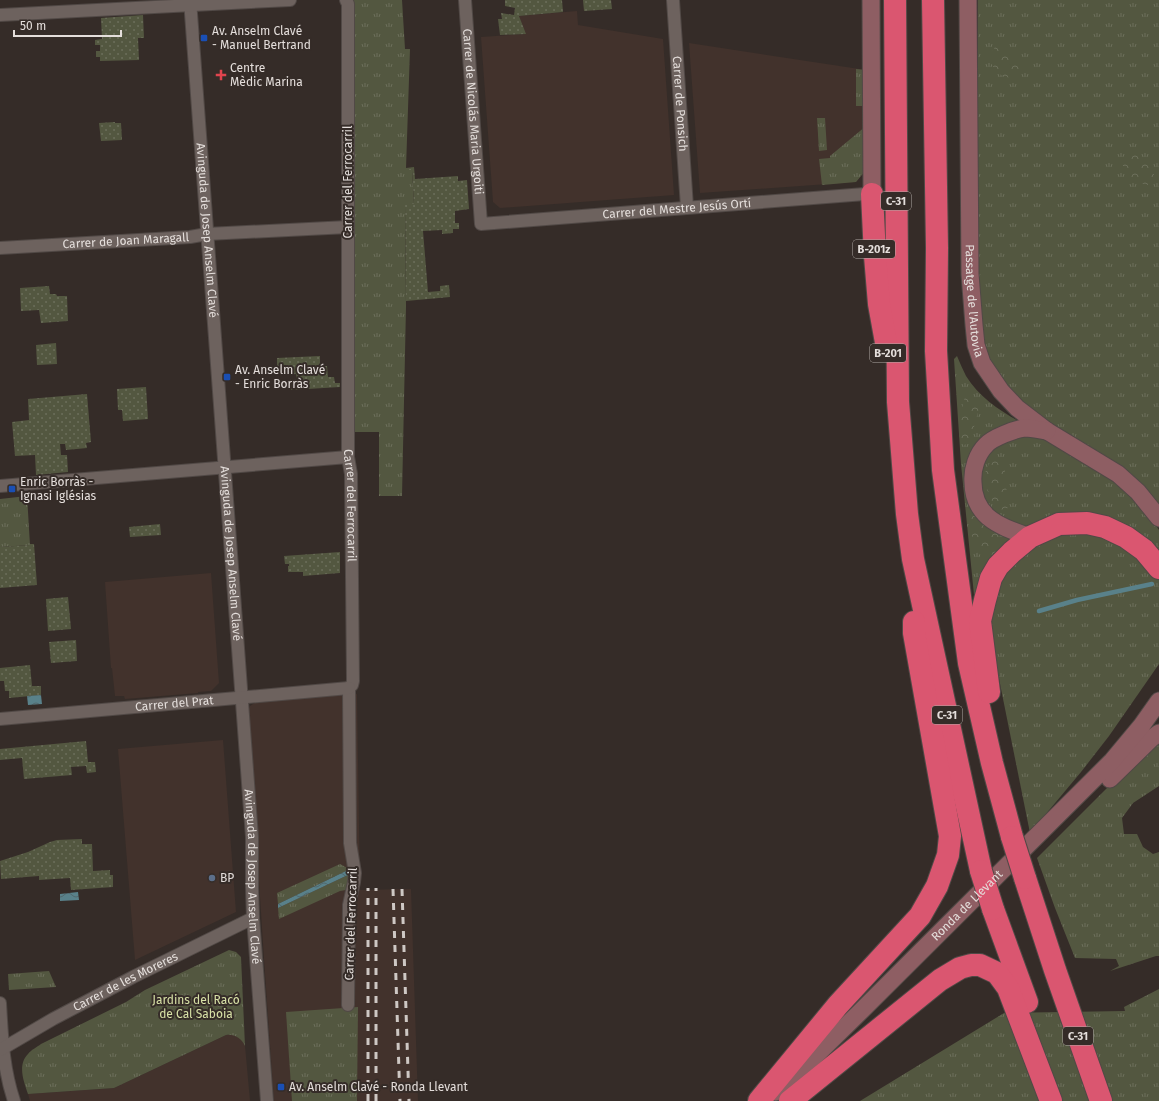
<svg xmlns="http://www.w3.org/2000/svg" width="1159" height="1101" font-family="'Fira Sans',sans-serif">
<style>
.built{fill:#42322c}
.grass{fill:url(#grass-tufts)}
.forest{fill:url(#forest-crowns)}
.garden{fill:url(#garden-dots)}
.water{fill:url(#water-waves)}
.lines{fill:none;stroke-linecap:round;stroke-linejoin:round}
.stream{stroke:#59818a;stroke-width:4.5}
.street-casing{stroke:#514946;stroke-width:14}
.secondary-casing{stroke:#514946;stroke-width:19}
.highway-casing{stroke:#514946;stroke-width:24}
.street{stroke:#6d625e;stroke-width:12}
.secondary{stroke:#8e5e63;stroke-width:17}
.highway{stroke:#da5670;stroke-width:22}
.rail{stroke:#cec8c4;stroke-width:3;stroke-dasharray:7 7;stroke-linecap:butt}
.highway-bridge-casing{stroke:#514946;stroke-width:24;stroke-linecap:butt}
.highway-bridge{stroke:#da5670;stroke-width:22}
.transit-dot{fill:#1a4fb4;stroke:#352c28;stroke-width:1.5}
.health-dot{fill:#e0444e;stroke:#352c28;stroke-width:1.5}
.service-dot{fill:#5c6f8a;stroke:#352c28;stroke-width:1.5}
.labels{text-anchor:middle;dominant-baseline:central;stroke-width:4;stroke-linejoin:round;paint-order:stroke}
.shield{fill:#352c28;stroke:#b0a9a5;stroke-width:1}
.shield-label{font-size:11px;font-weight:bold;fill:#e4dedb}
.poi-label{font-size:12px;fill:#e4dedb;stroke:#352c28;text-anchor:start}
.street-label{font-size:12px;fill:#e4dedb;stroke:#352c28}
.park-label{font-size:12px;fill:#d7e0a6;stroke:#352c28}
</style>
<defs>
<pattern id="grass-tufts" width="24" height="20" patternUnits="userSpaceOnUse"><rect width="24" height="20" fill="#535740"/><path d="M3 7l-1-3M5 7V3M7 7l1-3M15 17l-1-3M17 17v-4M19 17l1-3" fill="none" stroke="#6c6f5b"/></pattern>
<pattern id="forest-crowns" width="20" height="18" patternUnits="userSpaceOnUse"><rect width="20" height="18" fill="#535740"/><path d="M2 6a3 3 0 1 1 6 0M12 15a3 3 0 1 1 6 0" fill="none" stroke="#6c6f5b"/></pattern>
<pattern id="garden-dots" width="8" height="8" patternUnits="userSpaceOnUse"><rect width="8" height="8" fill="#535740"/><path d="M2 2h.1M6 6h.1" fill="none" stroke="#6c6f5b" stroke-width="1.8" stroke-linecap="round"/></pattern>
<pattern id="water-waves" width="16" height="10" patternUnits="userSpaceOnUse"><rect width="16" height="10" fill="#59818a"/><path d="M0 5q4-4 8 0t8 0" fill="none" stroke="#51686d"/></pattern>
</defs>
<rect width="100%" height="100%" fill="#352c28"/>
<!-- built -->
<g class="built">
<path d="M577,11L578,25L663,39L674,195L500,208L493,202L481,37L525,34L519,16Z"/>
<path d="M689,43L866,70V170L856,182L700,193Z"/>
<path d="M211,573L219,683L211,691L198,692V693L125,699L124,696H115L112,668H111L105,582Z"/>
<path d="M357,694L360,890L411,889L418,1101H274L264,959L248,711L250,706L256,702Z"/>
<path d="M223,740L236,912L135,960L118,749Z"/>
<path d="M226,1035H234L238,1037L243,1041L245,1046L250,1101H30L28,1094L114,1088Z"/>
</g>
<!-- grass -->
<g class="grass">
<path d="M354,0H402L405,49H410L406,168V170H412L414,204L405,205L406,306L402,496H379V432H354L352,3Z"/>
<path d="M978,0H1159V510L1035,414L1009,390L989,359L980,327L978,297Z"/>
<path d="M856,69L866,70V106H856Z"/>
<path d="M817,118H825L827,150L819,151Z"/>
<path d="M866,126V170L856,182L822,185L819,159L830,158V156Z"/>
<path d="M957,356C960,363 963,370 966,376C979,397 999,410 1020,422L1004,426L967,491L1014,536L977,625L961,464L954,359Z"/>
<path d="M1032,435L1047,440L1109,475L1144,509L1159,530V560L1135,536L1033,526H1020L996,518L977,489L984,455L1011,437Z"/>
<path d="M27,496L30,545L0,547V499Z"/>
<path d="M1093,530L1112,535L1159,578V664L1109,736L1081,772L1030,833L988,624L999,580L1038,539Z"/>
<path d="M1159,740V786L1133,803L1122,818L1124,834H1137L1143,847L1153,854L1159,852V956H1156L1110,971L1119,966L1116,959L1075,958L1055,908L1037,858L1148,747Z"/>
<path d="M340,864L351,870L346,890L340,891L279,919L278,908L350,874L348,870L278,904L277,893Z"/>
<path d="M229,950L236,952L241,957L245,1046C241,1038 235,1034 226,1035L114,1088L28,1094C24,1082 17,1065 28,1054C31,1050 37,1047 41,1044L126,1002L145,990Z"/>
<path d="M49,971L56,987L9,990L8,974Z"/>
<path d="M1159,989V1101H860L1004,1013L1125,1011L1124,1007Z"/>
<path d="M358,1007L357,1101H292L286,1012Z"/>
</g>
<!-- forest -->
<g class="forest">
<path d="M996,45C1011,49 1016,55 1021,70L1014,79C997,75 996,73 989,58Z"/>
<path d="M1134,153L1149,163L1155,177L1148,185C1131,181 1121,177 1123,157Z"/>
<path d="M966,394L977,398L979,408L970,442L964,445L959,436L963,403Z"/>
<path d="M994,455L1005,460V473L1008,508L996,511L983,480L986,470Z"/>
<path d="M976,508L986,514L999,535L1000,549L990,559L979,554L974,548L971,529L967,518L969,509Z"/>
</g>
<!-- garden -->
<g class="garden">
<path d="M505,0H562L563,12L519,16L526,34L500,35L498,19H502L501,13L514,15L515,8L505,6Z"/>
<path d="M583,0H611L612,9L584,11Z"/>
<path d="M143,15L144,38H138L139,60L100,61V57H96V51H100V45H95V40L102,39L101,18Z"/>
<path d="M115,122V123H121L122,140L101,141L99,123Z"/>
<path d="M414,167L415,179L458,176V181L467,180L469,209L455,211V223H459V229H453V233L442,234V230L423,231L428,292L440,291V286L449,285L450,297L406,301L405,204H414L412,170H406V168Z"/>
<path d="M49,286L50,294H56L57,296H67L68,321L41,323L39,310L21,311L20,288Z"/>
<path d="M56,343L57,364L37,365L36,345Z"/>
<path d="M320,356V366H327L328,377H334L335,383H340V387L291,390L290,379H297L296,374L280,375V369H277V358Z"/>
<path d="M146,387L148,419L123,421L122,410H118L117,389Z"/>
<path d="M87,394L91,442L86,443L87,448L66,450L65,444H60L61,455H67L68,472L36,475L35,455L15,456L12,422L29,420L28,399Z"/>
<path d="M160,524L161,535L130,537L129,527Z"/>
<path d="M30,544H34L37,585L0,588V547L30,545Z"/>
<path d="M340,552V573L303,576V572H288V566H289V564H285L284,556Z"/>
<path d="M68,597L71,629L48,631L46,599Z"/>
<path d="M76,640L77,661L51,663L49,642Z"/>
<path d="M30,665L32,686H41V695L9,698V691H5L4,681H0V668Z"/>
<path d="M86,741L88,762H95L96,772L87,773L86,766L71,767L72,775L24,779L22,758L0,760V749Z"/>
<path d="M82,839V844H92L93,871L110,870V875H113V887L71,890L70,878L39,880V876L1,879L0,861L28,852L50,842L57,840Z"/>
</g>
<!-- water -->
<g class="water">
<path d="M41,695L42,704L28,705L27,696Z"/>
<path d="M348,870L350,874L278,908V904Z"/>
<path d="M78,892L79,900L60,901V894Z"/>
</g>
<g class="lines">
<!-- stream -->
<path class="stream" d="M1039,611L1077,600L1152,584"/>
<defs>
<g id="street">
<path id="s1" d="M190,0L252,837V887L253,918L267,1101"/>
<path id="s2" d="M346,0L348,4V457L351,474L353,681L352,685L349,688L350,843L355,873L354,882L349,905L348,1005"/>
<path id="s3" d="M465,0L481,224L865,194H872"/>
<path id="s4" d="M673,0L687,207"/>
<path d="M0,15L290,0"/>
<path id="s5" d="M0,248L190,237L207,234L348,227"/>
<path d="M0,486L348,457"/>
<path id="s6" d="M0,719L349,688"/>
<path d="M0,1003C2,1037 3,1068 14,1101"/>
<path id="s7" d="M0,1050L53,1019L133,977L253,918"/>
</g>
<g id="secondary">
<path d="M871,0L872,194"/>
<path id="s8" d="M968,0L970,274L974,325L976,345L982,363L1001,391L1017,408L1047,431L1118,474L1138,492L1159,518"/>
<path d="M1030,537C1016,532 1000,527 988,517C977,507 973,496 973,482C972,469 977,454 986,445C992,438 1015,429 1025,428C1032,428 1040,430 1047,431"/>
<path d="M1110,779L1152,738L1159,733"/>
<path id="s9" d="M776,1092L802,1069L858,1014L1112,761L1142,725L1159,701"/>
</g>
<g id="highway">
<path d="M895,0L898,402L907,514L913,559L981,871"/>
<path d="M933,0L937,248L936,351L943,470L969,663L992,763L1012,837"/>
<path d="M872,194L875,256L879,304L887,348"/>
<path d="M989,692L980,621L985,600L991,578L998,566L1012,552L1030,537L1059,524L1087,523L1105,527L1126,537L1144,550L1159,568"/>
<path d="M1025,878L1055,970L1101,1101"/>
<path d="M993,909L1027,1002"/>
<path d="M759,1101L838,1005L920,916L937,886L948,855L950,836L914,633V622"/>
<path d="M790,1101L940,980L960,968L971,965H980L997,973L1008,988L1051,1101"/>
</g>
</defs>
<!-- street casing -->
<use href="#street" class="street-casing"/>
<!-- secondary casing -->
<use href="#secondary" class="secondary-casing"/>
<!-- highway casing -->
<use href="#highway" class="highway-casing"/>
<!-- street -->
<use href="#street" class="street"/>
<!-- secondary -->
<use href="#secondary" class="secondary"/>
<!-- highway -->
<use href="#highway" class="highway"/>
<!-- rail -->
<g class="rail">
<path d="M393,889L400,1101"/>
<path d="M402,889L409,1101"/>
<path d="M368,1101V888"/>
<path d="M376,1101V888"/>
</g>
<defs>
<g id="highway-bridge">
<path d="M1012,837L1025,878"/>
<path d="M981,871L993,909"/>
</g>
</defs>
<!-- highway-bridge casing -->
<use href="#highway-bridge" class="highway-bridge-casing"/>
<!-- highway-bridge -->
<use href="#highway-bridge" class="highway-bridge"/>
</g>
<!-- markers -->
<g class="transit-dot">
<rect x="200" y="34" width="8" height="8" rx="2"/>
<rect x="223" y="373" width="8" height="8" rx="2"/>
<rect x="8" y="485" width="8" height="8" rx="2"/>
<rect x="277" y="1083" width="8" height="8" rx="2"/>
</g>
<path class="health-dot" d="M219 69h4v4h4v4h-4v4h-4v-4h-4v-4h4z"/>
<circle class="service-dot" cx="212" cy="878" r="4"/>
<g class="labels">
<!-- shield labels -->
<g class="shield">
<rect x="881" y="192" width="30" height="18" rx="3"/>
<rect x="853" y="240" width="42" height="18" rx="3"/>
<rect x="870" y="344" width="36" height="18" rx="3"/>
<rect x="932" y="706" width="30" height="18" rx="3"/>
<rect x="1063" y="1027" width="30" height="18" rx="3"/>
</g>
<g class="shield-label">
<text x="896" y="201">C-31</text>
<text x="874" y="249">B-201z</text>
<text x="888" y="353">B-201</text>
<text x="947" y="715">C-31</text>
<text x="1078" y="1036">C-31</text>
</g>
<!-- poi labels -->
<g class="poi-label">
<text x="212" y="31">Av. Anselm Clavé<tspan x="212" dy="14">- Manuel Bertrand</tspan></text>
<text x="230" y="68">Centre<tspan x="230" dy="14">Mèdic Marina</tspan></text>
<text x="235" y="370">Av. Anselm Clavé<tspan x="235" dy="14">- Enric Borràs</tspan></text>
<text x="20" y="482">Enric Borràs -<tspan x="20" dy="14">Ignasi Iglésias</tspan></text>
<text x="220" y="878">BP</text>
<text x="289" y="1087">Av. Anselm Clavé - Ronda Llevant</text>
</g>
<!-- street labels -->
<g class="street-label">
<text stroke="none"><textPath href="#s4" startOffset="104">Carrer de Ponsich</textPath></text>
<text stroke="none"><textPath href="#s3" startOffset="112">Carrer de Nicolás Maria Urgoiti</textPath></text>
<text transform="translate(348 182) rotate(-90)">Carrer del Ferrocarril</text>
<text stroke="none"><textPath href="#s3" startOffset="421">Carrer del Mestre Jesús Ortí</textPath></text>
<text stroke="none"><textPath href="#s1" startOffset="231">Avinguda de Josep Anselm Clavé</textPath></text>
<text stroke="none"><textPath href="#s5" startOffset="126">Carrer de Joan Maragall</textPath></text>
<text stroke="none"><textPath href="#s8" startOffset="301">Passatge de l'Autovia</textPath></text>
<text stroke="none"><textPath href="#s2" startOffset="506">Carrer del Ferrocarril</textPath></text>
<text stroke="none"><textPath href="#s1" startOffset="555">Avinguda de Josep Anselm Clavé</textPath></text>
<text stroke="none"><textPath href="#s6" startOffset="175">Carrer del Prat</textPath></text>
<text stroke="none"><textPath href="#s1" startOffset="879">Avinguda de Josep Anselm Clavé</textPath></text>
<text stroke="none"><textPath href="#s9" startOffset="267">Ronda de Llevant</textPath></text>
<text transform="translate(351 924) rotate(-88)">Carrer del Ferrocarril</text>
<text stroke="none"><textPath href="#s7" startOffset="143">Carrer de les Moreres</textPath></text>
</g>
<!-- park labels -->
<g class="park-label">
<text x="196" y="1000">Jardins del Racó<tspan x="196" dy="14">de Cal Saboia</tspan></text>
</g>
</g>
<!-- scale -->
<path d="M14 30v6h107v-6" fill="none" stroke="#e4dedb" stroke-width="2"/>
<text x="20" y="30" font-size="12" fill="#e4dedb" stroke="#352c28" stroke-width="3" paint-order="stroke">50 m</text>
</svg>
